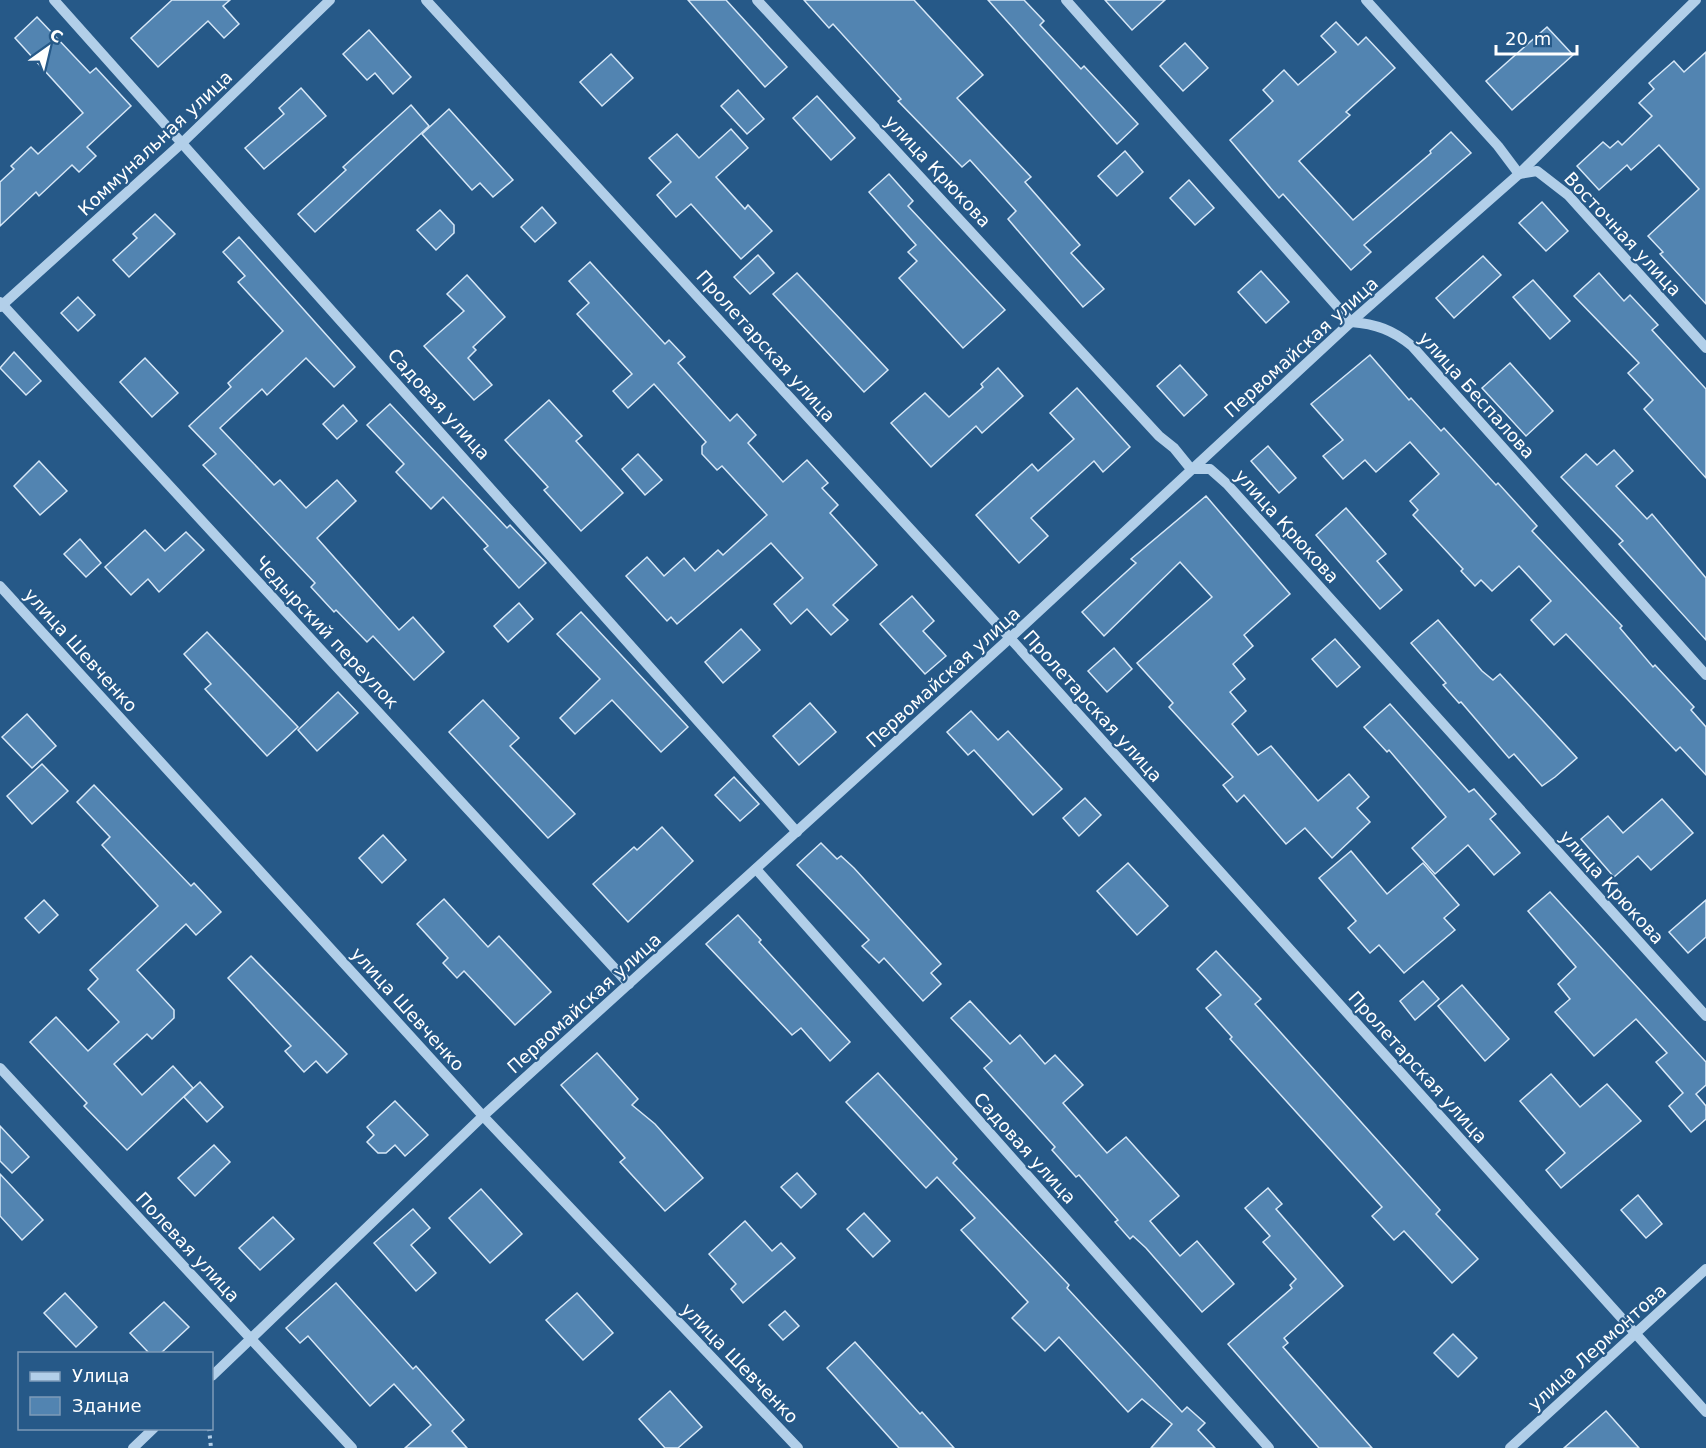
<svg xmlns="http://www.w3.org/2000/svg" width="1706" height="1448" font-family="'DejaVu Sans',sans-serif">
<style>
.building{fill:#5284b1;stroke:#d6e7f7;stroke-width:1.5}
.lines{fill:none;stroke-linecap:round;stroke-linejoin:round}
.path{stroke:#b2cfe9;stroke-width:4;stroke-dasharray:3 4.5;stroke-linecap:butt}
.minor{stroke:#b2cfe9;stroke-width:10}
.labels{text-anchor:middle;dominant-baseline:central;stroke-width:4.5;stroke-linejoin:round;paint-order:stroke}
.street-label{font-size:18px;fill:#fff;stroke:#265988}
</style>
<rect width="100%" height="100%" fill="#265988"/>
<!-- building -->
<g class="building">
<path d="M172,0H230L223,6L239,24L224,38L208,21L158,67L131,38Z"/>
<path d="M688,0H726L787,67L765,87Z"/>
<path d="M804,0H914L983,75L957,98L1031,177L1025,182L1080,245L1071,253L1104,289L1083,307L1008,219L1016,211L970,160L962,167L898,101L901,99L833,24L829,28Z"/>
<path d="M988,0H1024L1044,21L1040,25L1081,69L1084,66L1138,124L1117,144Z"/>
<path d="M1105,0H1165L1132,30Z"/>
<path d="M37,17L90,73L96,68L131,106L87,147L96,156L79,172L72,165L39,196L36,192L0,226V182L14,169L11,166L31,147L38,154L83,113L15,38Z"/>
<path d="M1336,22L1358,45L1366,37L1395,68L1346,112L1350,115L1299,161L1353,220L1431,153L1430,151L1451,132L1471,153L1364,245L1371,252L1351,270L1283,194L1279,198L1230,140L1273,101L1263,90L1284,70L1298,85L1336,52L1321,36Z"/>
<path d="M1547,27L1573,55L1512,110L1486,81Z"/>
<path d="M369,30L411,77L393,94L375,73L367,80L343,54Z"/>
<path d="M1185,43L1208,68L1183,91L1160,66Z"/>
<path d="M1706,52V304L1660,254L1663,252L1648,236L1699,189L1659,145L1631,170L1627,165L1599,190L1577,166L1603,142L1610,148L1618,141L1622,145L1652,116L1639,103L1654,89L1649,83L1674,61L1684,72Z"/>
<path d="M611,54L633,78L602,106L580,82Z"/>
<path d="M301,88L326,116L264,169L245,148L284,114L279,108Z"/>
<path d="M738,90L764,119L747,134L721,106Z"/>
<path d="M817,96L855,138L831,160L793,118Z"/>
<path d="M411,105L429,126L315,232L298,214L346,170L343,167Z"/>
<path d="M449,109L513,180L493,197L480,183L472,190L422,134Z"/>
<path d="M731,129L748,148L716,177L745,209L748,205L772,231L741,259L691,204L676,217L657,195L671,182L649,158L677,134L699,158Z"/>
<path d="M1125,151L1143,172L1117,196L1098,176Z"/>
<path d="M889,174L913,201L908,206L1005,310L963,348L899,278L917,261L908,252L916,245L869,192Z"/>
<path d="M1189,180L1214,208L1195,225L1170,198Z"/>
<path d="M1542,202L1568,231L1546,251L1519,223Z"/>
<path d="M542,207L556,223L535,242L521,227Z"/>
<path d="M440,210L454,225V233L436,250L417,230Z"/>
<path d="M155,214L175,234L129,277L113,260L137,238L133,234Z"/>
<path d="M239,237L355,367L334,387L306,358L267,395L262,389L220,428L274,485L280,480L306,508L337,480L356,501L317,538L399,630L413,617L444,652L414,680L373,636L367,642L336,610L334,612L311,587L315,583L203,465L216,454L189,426L231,387L228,383L283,331L238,282L245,276L223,252Z"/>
<path d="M758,255L774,273L750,294L734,277Z"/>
<path d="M1483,256L1501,275L1454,318L1436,298Z"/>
<path d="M590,262L665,344L669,340L685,357L678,363L730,421L737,414L756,435L748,443L783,482L807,460L828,483L822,488L838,505L830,513L877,565L833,605L848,620L831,635L807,609L791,624L774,604L803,578L771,543L677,624L671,617L667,621L626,576L647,557L664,576L684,558L695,571L718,550L723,555L767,515L722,466L717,470L702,454V446L706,442L654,384L628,408L613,391L632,374L577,314L589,303L569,281Z"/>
<path d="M1261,271L1289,302L1266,323L1238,292Z"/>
<path d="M797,273L888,370L864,392L773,294Z"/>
<path d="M1599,273L1624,301L1630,295L1658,325L1652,330L1706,389V478L1644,409L1653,400L1628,373L1639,363L1574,296Z"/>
<path d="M467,275L505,317L473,347L476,350L468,358L492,385L474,400L424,346L464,311L447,294Z"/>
<path d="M1533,280L1570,321L1550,339L1513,297Z"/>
<path d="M78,297L95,315L78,331L61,313Z"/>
<path d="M14,352L41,381L26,395L0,368Z"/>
<path d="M1370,355L1409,400L1411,398L1441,431L1444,428L1496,485L1498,483L1537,526L1532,531L1622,626L1620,628L1653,667L1655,665L1694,707L1691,710L1706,727V775L1680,747L1676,751L1566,634L1554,645L1531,620L1551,601L1519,566L1492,591L1481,580L1475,586L1461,571L1463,569L1413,515L1418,510L1410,501L1439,474L1410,442L1376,472L1365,460L1343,479L1323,456L1343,440L1311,404Z"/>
<path d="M145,358L178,393L152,417L120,382Z"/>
<path d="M1510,363L1553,411L1526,436L1482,388Z"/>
<path d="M1180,365L1207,395L1184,416L1157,386Z"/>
<path d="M998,368L1023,396L982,433L976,426L931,467L891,423L925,393L949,417L983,387L981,384Z"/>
<path d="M1077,388L1130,447L1103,472L1094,461L1031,518L1048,536L1019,563L976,515L1032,464L1038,471L1074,439L1050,413Z"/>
<path d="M549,400L582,436L576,441L623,493L581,531L544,490L548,487L505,440Z"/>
<path d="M390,404L507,528L510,525L546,563L519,588L484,549L488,546L443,497L431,509L396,472L404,464L367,425Z"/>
<path d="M343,405L357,421L337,439L323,424Z"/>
<path d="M1268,446L1296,478L1279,493L1251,461Z"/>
<path d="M1614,450L1633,471L1616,486L1647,519L1652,514L1706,578V640L1619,544L1623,541L1561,477L1586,454L1597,465Z"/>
<path d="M638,454L662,480L645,495L622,469Z"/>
<path d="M39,461L67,491L40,515L14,486Z"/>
<path d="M1206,496L1290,594L1244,635L1253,646L1233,664L1245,679L1230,692L1246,711L1232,724L1258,755L1271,746L1318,801L1349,774L1369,797L1357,808L1370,822L1332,858L1305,828L1286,844L1244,795L1237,802L1223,785L1233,777L1169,707L1173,703L1137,663L1212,597L1180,562L1104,636L1082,612L1136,563L1131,559Z"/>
<path d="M1346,508L1386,554L1377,561L1402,590L1380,609L1316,535Z"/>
<path d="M145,530L165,551L186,532L204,550L159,592L148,579L131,595L105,567Z"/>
<path d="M80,539L101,563L86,577L64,554Z"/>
<path d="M912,596L934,621L923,631L946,656L925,674L880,624Z"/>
<path d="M519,603L533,619L508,642L494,626Z"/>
<path d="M581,612L688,727L661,752L612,700L575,734L560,718L600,679L557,634Z"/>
<path d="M1438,620L1482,671L1493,680L1500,674L1577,758L1555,777L1542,786L1514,754L1509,758L1461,702L1459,703L1443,685L1446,683L1411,643Z"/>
<path d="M741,629L760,650L723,683L705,662Z"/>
<path d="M207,632L298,727L267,756L205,689L211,684L184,654Z"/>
<path d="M1335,639L1360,667L1337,687L1312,659Z"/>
<path d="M1114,648L1132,669L1107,692L1088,671Z"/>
<path d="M338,692L358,713L317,751L298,730Z"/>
<path d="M483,700L519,738L510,746L575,814L548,838L449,732Z"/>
<path d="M810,703L836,732L799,765L773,736Z"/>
<path d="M1390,704L1469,792L1474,789L1496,814L1490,819L1520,853L1494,875L1468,845L1435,874L1412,848L1446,817L1389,750L1387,752L1364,727Z"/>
<path d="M971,711L998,740L1008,731L1062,789L1033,815L974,750L968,755L947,732Z"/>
<path d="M27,714L56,746L32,768L2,737Z"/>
<path d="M42,764L68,791L32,824L7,796Z"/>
<path d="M734,777L759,804L740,821L715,795Z"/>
<path d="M94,785L191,886L194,883L221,912L196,935L186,924L137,970L174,1010V1018L152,1039L147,1034L114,1064L142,1095L173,1066L193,1088L127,1150L84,1106L87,1103L30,1042L56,1017L88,1051L119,1022L88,989L98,979L90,970L158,906L102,845L110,837L77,802Z"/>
<path d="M1085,798L1101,815L1079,836L1063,818Z"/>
<path d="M1662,799L1693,833L1651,870L1638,856L1614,877L1581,839L1608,816L1623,833Z"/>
<path d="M662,827L693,861L628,922L593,884L634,847L637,850Z"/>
<path d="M383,835L406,860L382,883L359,858Z"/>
<path d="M821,843L837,859L841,856L854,868L941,964L931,973L941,984L923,1001L884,958L879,963L862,946L869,940L797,865Z"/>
<path d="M1351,851L1387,894L1423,863L1459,905L1444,918L1455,930L1404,973L1379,945L1370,953L1348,928L1356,921L1319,878Z"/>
<path d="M1128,863L1168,906L1137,935L1097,891Z"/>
<path d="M1550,892L1706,1062V1085L1696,1094L1706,1106V1119L1691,1132L1669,1106L1683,1093L1656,1062L1667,1053L1636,1019L1594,1056L1555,1012L1570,999L1558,984L1576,967L1528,911Z"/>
<path d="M444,899L488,947L499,936L551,992L515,1025L464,971L457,978L443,963L448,958L417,924Z"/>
<path d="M44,900L58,915L39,933L25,918Z"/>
<path d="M1706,900V937L1688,953L1669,932Z"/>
<path d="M738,915L761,940L759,942L850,1042L830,1061L801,1028L792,1035L706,944Z"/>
<path d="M1216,951L1261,999L1255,1004L1440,1210L1436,1214L1478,1259L1452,1283L1404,1231L1394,1240L1372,1216L1382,1207L1230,1039L1232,1037L1206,1008L1221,995L1197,969Z"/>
<path d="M251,956L347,1054L327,1073L316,1061L304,1072L285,1051L291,1046L228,978Z"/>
<path d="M1423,981L1439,999L1415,1020L1400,1001Z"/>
<path d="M1462,985L1509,1039L1485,1061L1438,1006Z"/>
<path d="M970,1001L1010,1044L1020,1035L1045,1064L1055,1055L1083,1085L1063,1103L1107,1153L1126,1137L1179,1196L1150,1221L1180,1256L1197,1241L1234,1284L1202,1312L1146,1248L1133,1236L1130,1239L1115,1222L1118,1220L1079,1175L1076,1177L1052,1150L1055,1147L984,1068L992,1061L951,1018Z"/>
<path d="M597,1053L638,1099L632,1105L655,1124L703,1178L665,1211L620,1162L625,1158L561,1085Z"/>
<path d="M878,1073L957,1159L953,1163L1069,1285L1067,1288L1182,1412L1187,1407L1205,1423L1198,1430L1215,1448H1151L1172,1424L1142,1399L1128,1412L1059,1337L1045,1351L1012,1318L1028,1302L961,1230L975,1218L937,1177L926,1188L846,1102Z"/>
<path d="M1551,1074L1580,1107L1607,1084L1641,1121L1561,1188L1546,1170L1565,1153L1520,1101Z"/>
<path d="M200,1082L223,1107L207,1122L184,1097Z"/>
<path d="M395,1101L428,1135L405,1156L395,1145L386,1153H378L367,1142L374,1135L367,1127Z"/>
<path d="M0,1126L29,1157L12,1173L0,1161Z"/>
<path d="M214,1145L230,1162L195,1196L178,1178Z"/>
<path d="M797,1173L816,1194L801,1208L781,1187Z"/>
<path d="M0,1174L43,1220L22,1240L0,1216Z"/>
<path d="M1268,1188L1282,1204L1276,1209L1343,1286L1284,1338L1288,1343L1283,1347L1372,1448H1319L1228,1344L1292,1288L1290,1285L1296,1279L1263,1242L1270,1236L1245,1208Z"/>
<path d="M481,1189L522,1234L490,1263L449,1218Z"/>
<path d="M1638,1195L1662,1224L1646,1238L1621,1210Z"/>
<path d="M413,1209L430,1228L411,1245L436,1273L416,1291L374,1243Z"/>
<path d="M864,1213L890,1241L873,1257L847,1229Z"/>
<path d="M273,1217L294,1239L260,1270L239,1248Z"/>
<path d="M745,1221L772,1251L781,1243L795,1258L743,1303L731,1289L736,1284L709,1254Z"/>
<path d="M336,1283L413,1369L416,1366L464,1420L452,1431L467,1448H405L431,1425L394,1384L370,1406L308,1336L300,1343L286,1328Z"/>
<path d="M65,1293L97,1327L76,1347L44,1313Z"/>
<path d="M577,1293L613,1333L583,1360L546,1320Z"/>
<path d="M164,1302L189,1327L161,1353H149L130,1333Z"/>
<path d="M785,1311L799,1326L783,1340L769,1325Z"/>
<path d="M1453,1334L1477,1358L1458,1377L1434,1353Z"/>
<path d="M855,1342L920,1414L922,1412L954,1448H899L827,1368Z"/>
<path d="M670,1391L702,1427L678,1448H665L639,1419Z"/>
<path d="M1606,1411L1639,1448H1564Z"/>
</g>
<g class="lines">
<!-- path -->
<path class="path" d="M209,1428L211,1448"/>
<!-- minor -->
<g class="minor">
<path d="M54,0L797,832"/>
<path d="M426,0L1010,638L1706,1412"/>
<path d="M757,0L1159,436L1174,448L1191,469H1210L1227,484L1706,1016"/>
<path d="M1066,0L1351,322C1376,324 1393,330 1412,346L1706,675"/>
<path d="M1366,0L1498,146L1519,174L1537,171L1568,195L1706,348"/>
<path d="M0,302L629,984"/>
<path d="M0,307L183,142L330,0"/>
<path d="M0,586L483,1116L798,1448"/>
<path d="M756,869L1269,1448"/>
<path d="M0,1068L352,1448"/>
<path d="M212,1376L483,1116L1010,638L1351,322L1519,174L1696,0"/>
<path d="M133,1448L154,1428"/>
<path d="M1510,1448L1706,1269"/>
</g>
</g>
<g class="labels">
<!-- street labels -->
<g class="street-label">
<text transform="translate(155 143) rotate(-43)">Коммунальная улица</text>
<text transform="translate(938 171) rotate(47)">улица Крюкова</text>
<text transform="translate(1623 234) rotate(47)">Восточная улица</text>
<text transform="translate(766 346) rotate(48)">Пролетарская улица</text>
<text transform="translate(1301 347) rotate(-42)">Первомайская улица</text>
<text transform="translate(1477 395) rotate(48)">улица Беспалова</text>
<text transform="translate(439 404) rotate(48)">Садовая улица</text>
<text transform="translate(1287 526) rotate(48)">улица Крюкова</text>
<text transform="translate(327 632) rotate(47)">Чедырский переулок</text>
<text transform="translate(81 650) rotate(48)">улица Шевченко</text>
<text transform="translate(943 677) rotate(-42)">Первомайская улица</text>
<text transform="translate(1093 706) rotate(48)">Пролетарская улица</text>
<text transform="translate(1612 887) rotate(48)">улица Крюкова</text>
<text transform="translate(584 1003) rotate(-42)">Первомайская улица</text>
<text transform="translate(408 1009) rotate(48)">улица Шевченко</text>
<text transform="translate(1418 1067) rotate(48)">Пролетарская улица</text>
<text transform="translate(1025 1148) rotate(48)">Садовая улица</text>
<text transform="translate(188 1247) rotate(47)">Полевая улица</text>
<text transform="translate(1597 1347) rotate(-42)">улица Лермонтова</text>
<text transform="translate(740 1363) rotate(46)">улица Шевченко</text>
</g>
</g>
<!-- legend -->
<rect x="18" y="1352" width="195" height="78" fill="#265988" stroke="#7d9bb8" stroke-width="1.5"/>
<rect x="30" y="1372" width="30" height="9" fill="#b2cfe9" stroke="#7d9bb8" stroke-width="1.5"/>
<text x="72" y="1382" font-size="18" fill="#ffffff">Улица</text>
<rect x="30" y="1397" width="30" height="18" fill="#5284b1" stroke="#7d9bb8" stroke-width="1.5"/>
<text x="72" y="1412" font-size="18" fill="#ffffff">Здание</text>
<!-- north arrow -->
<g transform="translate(48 48) rotate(34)" stroke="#265988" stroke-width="4.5" paint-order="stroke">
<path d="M0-4.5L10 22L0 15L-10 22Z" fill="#ffffff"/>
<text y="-9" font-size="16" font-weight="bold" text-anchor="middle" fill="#ffffff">С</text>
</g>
<!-- scale -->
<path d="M1496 45v9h81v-9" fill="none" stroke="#ffffff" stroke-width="3"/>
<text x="1505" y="45" font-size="18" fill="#ffffff" stroke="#265988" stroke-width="4.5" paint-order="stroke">20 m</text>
</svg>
